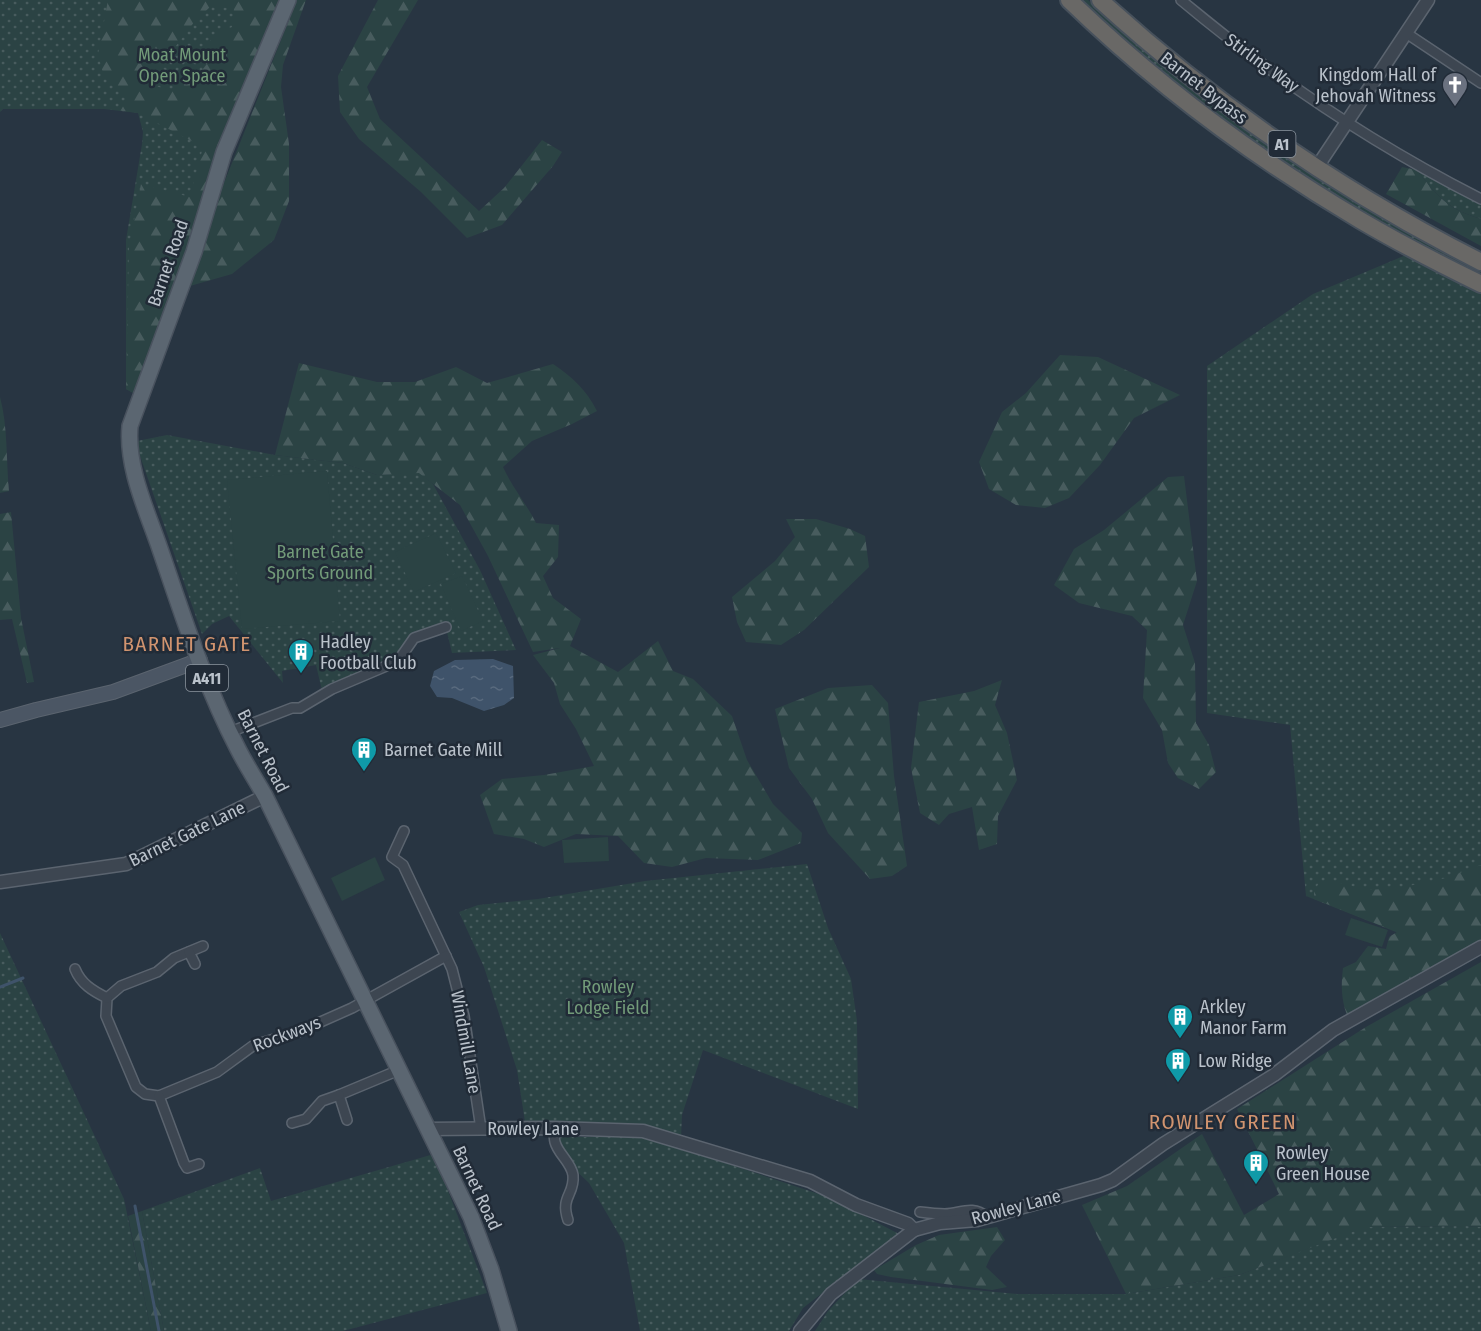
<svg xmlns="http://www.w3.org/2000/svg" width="1481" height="1331" font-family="'Fira Sans Condensed',sans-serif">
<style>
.grass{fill:url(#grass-dots)}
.forest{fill:url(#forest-firs);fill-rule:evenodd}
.pitch{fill:#2b4344}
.water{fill:url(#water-ripples)}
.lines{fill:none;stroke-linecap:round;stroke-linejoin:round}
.stream{stroke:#3f536a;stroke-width:3}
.minor-casing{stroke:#5b646f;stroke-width:12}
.tertiary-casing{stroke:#5b646f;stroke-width:15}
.secondary-casing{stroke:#5b646f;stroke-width:16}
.primary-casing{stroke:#49525e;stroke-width:18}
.trunk-casing{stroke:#47515c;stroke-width:20}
.minor{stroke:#3d4651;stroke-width:9}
.tertiary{stroke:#3d4651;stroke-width:12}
.secondary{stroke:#4b5664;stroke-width:14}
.primary{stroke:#5b6671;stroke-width:15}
.trunk{stroke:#696866;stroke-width:16}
.labels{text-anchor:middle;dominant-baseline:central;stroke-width:5;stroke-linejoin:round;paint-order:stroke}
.shield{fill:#212b37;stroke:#8c959f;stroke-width:1.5}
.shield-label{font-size:16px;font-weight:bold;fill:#bac2cb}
.park-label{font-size:18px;fill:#729b79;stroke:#212b37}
.street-label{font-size:18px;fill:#bac2cb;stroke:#212b37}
.poi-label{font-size:18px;fill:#bac2cb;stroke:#212b37;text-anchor:start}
.quarter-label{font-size:21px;letter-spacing:1.5px;fill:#d1946f;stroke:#212b37}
</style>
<defs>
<pattern id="grass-dots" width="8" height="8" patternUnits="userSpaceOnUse" patternTransform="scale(1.5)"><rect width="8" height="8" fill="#2b4344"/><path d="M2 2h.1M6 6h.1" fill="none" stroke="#485c5e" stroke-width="1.8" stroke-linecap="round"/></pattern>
<pattern id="forest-firs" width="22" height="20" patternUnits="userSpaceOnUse" patternTransform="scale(1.5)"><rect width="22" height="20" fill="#2b4344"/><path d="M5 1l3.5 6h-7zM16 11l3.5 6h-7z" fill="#485c5e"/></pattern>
<pattern id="water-ripples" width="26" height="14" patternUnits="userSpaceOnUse" patternTransform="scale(1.5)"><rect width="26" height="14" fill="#3f536a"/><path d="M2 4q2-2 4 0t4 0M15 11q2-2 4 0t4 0" fill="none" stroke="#596a7e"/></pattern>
</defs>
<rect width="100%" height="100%" fill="#283542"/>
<!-- grass -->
<g class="grass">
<path d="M0,0H279L222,140L174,287L135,394L126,389V240L142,144L143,132L138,113L104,109H3L0,112Z"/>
<path d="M1081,0H1088C1205,110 1339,197 1481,271V276C1400,234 1320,190 1246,136C1188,94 1134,48 1081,0Z"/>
<path d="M1417,170L1481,203V219C1447,209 1437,196 1417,170Z"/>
<path d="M1406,255L1481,293V943L1416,940L1306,896L1290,725L1207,713V366L1313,294Z"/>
<path d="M167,435L275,455L343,463L377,475L419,472L433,484L480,570L516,650L452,653L446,628L414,639L398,661L323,695L316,665L282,671L283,683L229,616L212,624L202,634L139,453L137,441Z"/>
<path d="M807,864L828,928L851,979L857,1021L858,1109L703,1050L682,1115L681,1138L638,1126L525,1122L517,1070L484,967L459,912L478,905L538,899L645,881Z"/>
<path d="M0,933L124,1199L151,1331H0Z"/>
<path d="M559,1137H639L680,1148L828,1197L899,1234L803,1308L789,1331H640L624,1243L589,1183L569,1164L558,1143Z"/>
<path d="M434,1154L487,1293L343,1331H164L142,1211L260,1168L271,1201Z"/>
<path d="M1465,1226L1481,1227V1331H815L828,1311L858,1279L1017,1294H1126L1239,1275L1363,1227Z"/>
</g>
<!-- forest -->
<g class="forest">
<path d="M108,0H279L222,140L174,287L135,394L126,389L129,246L141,184L190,197L203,147L138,113L117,110L128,100L104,77L98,54ZM210,7L234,8L232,27L213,35L206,50L210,60L199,74L171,90L147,84L195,21Z"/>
<path d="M297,0H306L283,65L281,87L289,144V201L274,240L232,274L190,286L216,203Z"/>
<path d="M378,0H418L367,87L380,119L479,211L504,188L542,140L562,152L553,166L502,225L467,238L421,192L359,139L340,112L338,76Z"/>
<path d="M1402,167L1417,170C1437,196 1447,209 1481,219V246L1386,194Z"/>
<path d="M1060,355L1098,357L1180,395L1134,418L1100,465L1069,498L1045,508L1016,505L989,489L979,462L1002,412L1026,393Z"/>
<path d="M299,363L377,382H415L456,367L487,383L553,364C572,377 586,389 597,411L572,424L532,441L503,467C512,487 526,503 536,523L559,525L558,557L543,576L553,598L581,619L570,646L618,672L658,641L673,671L693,679L732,716L747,760L773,804L802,833L801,843L758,860L706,858L672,867L644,863L618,836L576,834L544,847L524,839L494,834L480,795L502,779L544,775L594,766L576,729L560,704L554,683L533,655L560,648L533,652L488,556L460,505L419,473L377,475L343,463L275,455Z"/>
<path d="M0,397C8,427 6,459 9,491L0,493Z"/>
<path d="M1184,476L1197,581L1183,625L1195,663L1196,723L1209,745L1216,772L1199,789L1178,778L1168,763L1162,730L1143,698L1147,630L1132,616L1079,603L1054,585L1074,549L1104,530L1168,477Z"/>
<path d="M11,512L21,618L34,682L27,683L12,619L0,620V514Z"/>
<path d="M786,519H816L850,529L865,536L869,567L804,630L781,645L746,642L737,622L732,597L775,561L795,537Z"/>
<path d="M1002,680L995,705L1007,733L1017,780L998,816L997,844L979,850L972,807L949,814L939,825L920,813L911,768L919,702L974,691Z"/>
<path d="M872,685L888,703L894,776L907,866L892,876L870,879L828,833L812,799L789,768L775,709L828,688Z"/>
<path d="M1481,865V942L1347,1015C1341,999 1341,984 1343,968L1356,962L1368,946L1386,949L1389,937L1397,932L1314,899V891L1319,883L1336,882L1367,890L1399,888L1446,878Z"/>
<path d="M1481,962V1227L1466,1226L1365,1227L1239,1275L1126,1294L1082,1205L1127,1186L1202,1134L1244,1215L1279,1194L1237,1109L1366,1027Z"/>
<path d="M142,1211L164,1331H151L128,1216Z"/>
<path d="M997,1227L1005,1240L991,1256L986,1267L1007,1287L992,1290L891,1277L877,1274L874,1270L916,1245L939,1235Z"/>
</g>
<!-- pitch -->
<g class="pitch">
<path d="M327,471L340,621L242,629L227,480Z"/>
<path d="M436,533L456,573L414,592L395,552Z"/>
<path d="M462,576L483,621L461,631L441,584Z"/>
<path d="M608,837L609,861L564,863L562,840Z"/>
<path d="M375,857L385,880L342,901L331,878Z"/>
<path d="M1351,918L1388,930L1382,947L1345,935Z"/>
</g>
<!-- water -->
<path class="water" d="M493,659L513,666L514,698L504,705L484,711L452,698L437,697L430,686L434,671L455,660Z"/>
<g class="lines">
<!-- stream -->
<g class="stream">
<path d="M0,987L23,978"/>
<path d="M135,1206L159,1331"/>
</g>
<defs>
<g id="minor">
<path d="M1181,0C1274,78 1373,144 1481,199"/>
<path d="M1406,33L1481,83"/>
<path d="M230,732L292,708H300L332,689L398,661L414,638L446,627"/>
<path d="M404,831L392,857L403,865L452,969L464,1016L481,1129"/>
<path d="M203,946L174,958L157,972L121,986L107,998L106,1016L136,1087L145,1094L159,1096L217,1072L254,1045L298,1032L352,1008L446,956"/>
<path d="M189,952L195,964"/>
<path d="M75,969C81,984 93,991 107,998"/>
<path d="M159,1096L184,1163L187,1168L199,1164"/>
<path d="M347,1120L339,1095L399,1070"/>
<path d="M292,1123L306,1119L322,1101L339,1095"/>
<path d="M554,1128C554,1132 554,1138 555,1142C558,1154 571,1162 573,1175C575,1195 560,1196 568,1220"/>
<path d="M920,1212C928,1213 937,1214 945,1214C962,1213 972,1205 987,1217"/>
</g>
<g id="tertiary">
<path d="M1317,167L1428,0"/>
<path d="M0,882L126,864L265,796"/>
<path d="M428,1129L554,1128L643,1131L810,1181L856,1205L908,1224L914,1230L940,1223L977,1220L1101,1185L1113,1180L1163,1144L1274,1075L1333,1030L1481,947"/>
<path d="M800,1331L831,1294L914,1230"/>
</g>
<path id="secondary" d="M0,720L36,710L113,692L200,660"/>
<path id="primary" d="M288,0L224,152L194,252L130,426C126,467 147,511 160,549C183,616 205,686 238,749C246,765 256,780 265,796L471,1217L491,1270L509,1331"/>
<g id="trunk">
<path d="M1069,0C1156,84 1255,158 1360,220C1399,243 1440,264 1481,284"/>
<path d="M1100,0C1214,104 1343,192 1481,262"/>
</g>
</defs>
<!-- minor casing -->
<use href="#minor" class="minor-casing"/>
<!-- tertiary casing -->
<use href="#tertiary" class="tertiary-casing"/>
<!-- secondary casing -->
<use href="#secondary" class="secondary-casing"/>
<!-- primary casing -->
<use href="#primary" class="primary-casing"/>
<!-- trunk casing -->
<use href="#trunk" class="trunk-casing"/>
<!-- minor -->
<use href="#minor" class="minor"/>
<!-- tertiary -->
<use href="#tertiary" class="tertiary"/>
<!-- secondary -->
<use href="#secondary" class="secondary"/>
<!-- primary -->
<use href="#primary" class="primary"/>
<!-- trunk -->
<use href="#trunk" class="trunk"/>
</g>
<!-- icons -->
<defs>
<symbol id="church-pin" viewBox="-11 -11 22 30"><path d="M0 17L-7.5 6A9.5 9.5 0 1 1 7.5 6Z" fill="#6b7280" stroke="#212b37"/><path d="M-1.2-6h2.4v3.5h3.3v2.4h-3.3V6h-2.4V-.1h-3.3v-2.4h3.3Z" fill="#fff"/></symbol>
<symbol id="building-pin" viewBox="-11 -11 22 30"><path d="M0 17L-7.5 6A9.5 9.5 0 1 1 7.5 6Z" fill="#0f9aa8" stroke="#212b37"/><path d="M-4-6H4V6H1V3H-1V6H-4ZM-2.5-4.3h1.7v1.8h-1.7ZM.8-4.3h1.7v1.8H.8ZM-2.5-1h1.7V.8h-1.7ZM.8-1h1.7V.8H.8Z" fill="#fff"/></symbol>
</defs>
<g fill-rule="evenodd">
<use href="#church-pin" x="1440" y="70" width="30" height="40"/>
<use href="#building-pin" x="286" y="637" width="30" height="40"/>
<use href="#building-pin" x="349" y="735" width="30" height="40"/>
<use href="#building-pin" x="1165" y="1002" width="30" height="40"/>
<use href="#building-pin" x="1163" y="1046" width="30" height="40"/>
<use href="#building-pin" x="1241" y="1148" width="30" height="40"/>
</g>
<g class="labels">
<!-- shield labels -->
<g class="shield">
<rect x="1268.5" y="131" width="27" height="26" rx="4.5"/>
<rect x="186" y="665" width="42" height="26" rx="4.5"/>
</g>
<g class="shield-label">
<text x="1282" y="144">A1</text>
<text x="207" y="678">A411</text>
</g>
<!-- park labels -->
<g class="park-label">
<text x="182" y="55">Moat Mount<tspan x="182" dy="21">Open Space</tspan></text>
<text x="320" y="552">Barnet Gate<tspan x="320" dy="21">Sports Ground</tspan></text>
<text x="608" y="987">Rowley<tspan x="608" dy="21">Lodge Field</tspan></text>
</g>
<!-- street labels -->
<g class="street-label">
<text transform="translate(1262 63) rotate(36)">Stirling Way</text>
<text transform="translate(1204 88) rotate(38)">Barnet Bypass</text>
<text transform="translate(168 263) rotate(-71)">Barnet Road</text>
<text transform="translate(263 751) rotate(63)">Barnet Road</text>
<text transform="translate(187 834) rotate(-26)">Barnet Gate Lane</text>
<text transform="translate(287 1034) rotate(-21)">Rockways</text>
<text transform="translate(466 1042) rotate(80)">Windmill Lane</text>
<text x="533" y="1129">Rowley Lane</text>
<text transform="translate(477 1188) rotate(65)">Barnet Road</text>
<text transform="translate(1016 1207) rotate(-15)">Rowley Lane</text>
</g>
<!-- poi labels -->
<g class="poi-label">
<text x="1436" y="75" text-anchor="end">Kingdom Hall of<tspan x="1436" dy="21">Jehovah Witness</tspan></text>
<text x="320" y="642">Hadley<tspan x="320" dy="21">Football Club</tspan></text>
<text x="384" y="750">Barnet Gate Mill</text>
<text x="1200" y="1007">Arkley<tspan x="1200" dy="21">Manor Farm</tspan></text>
<text x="1198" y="1061">Low Ridge</text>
<text x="1276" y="1153">Rowley<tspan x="1276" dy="21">Green House</tspan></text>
</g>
<!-- quarter labels -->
<g class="quarter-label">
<text x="187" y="644">BARNET GATE</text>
<text x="1223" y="1122">ROWLEY GREEN</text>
</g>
</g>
</svg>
